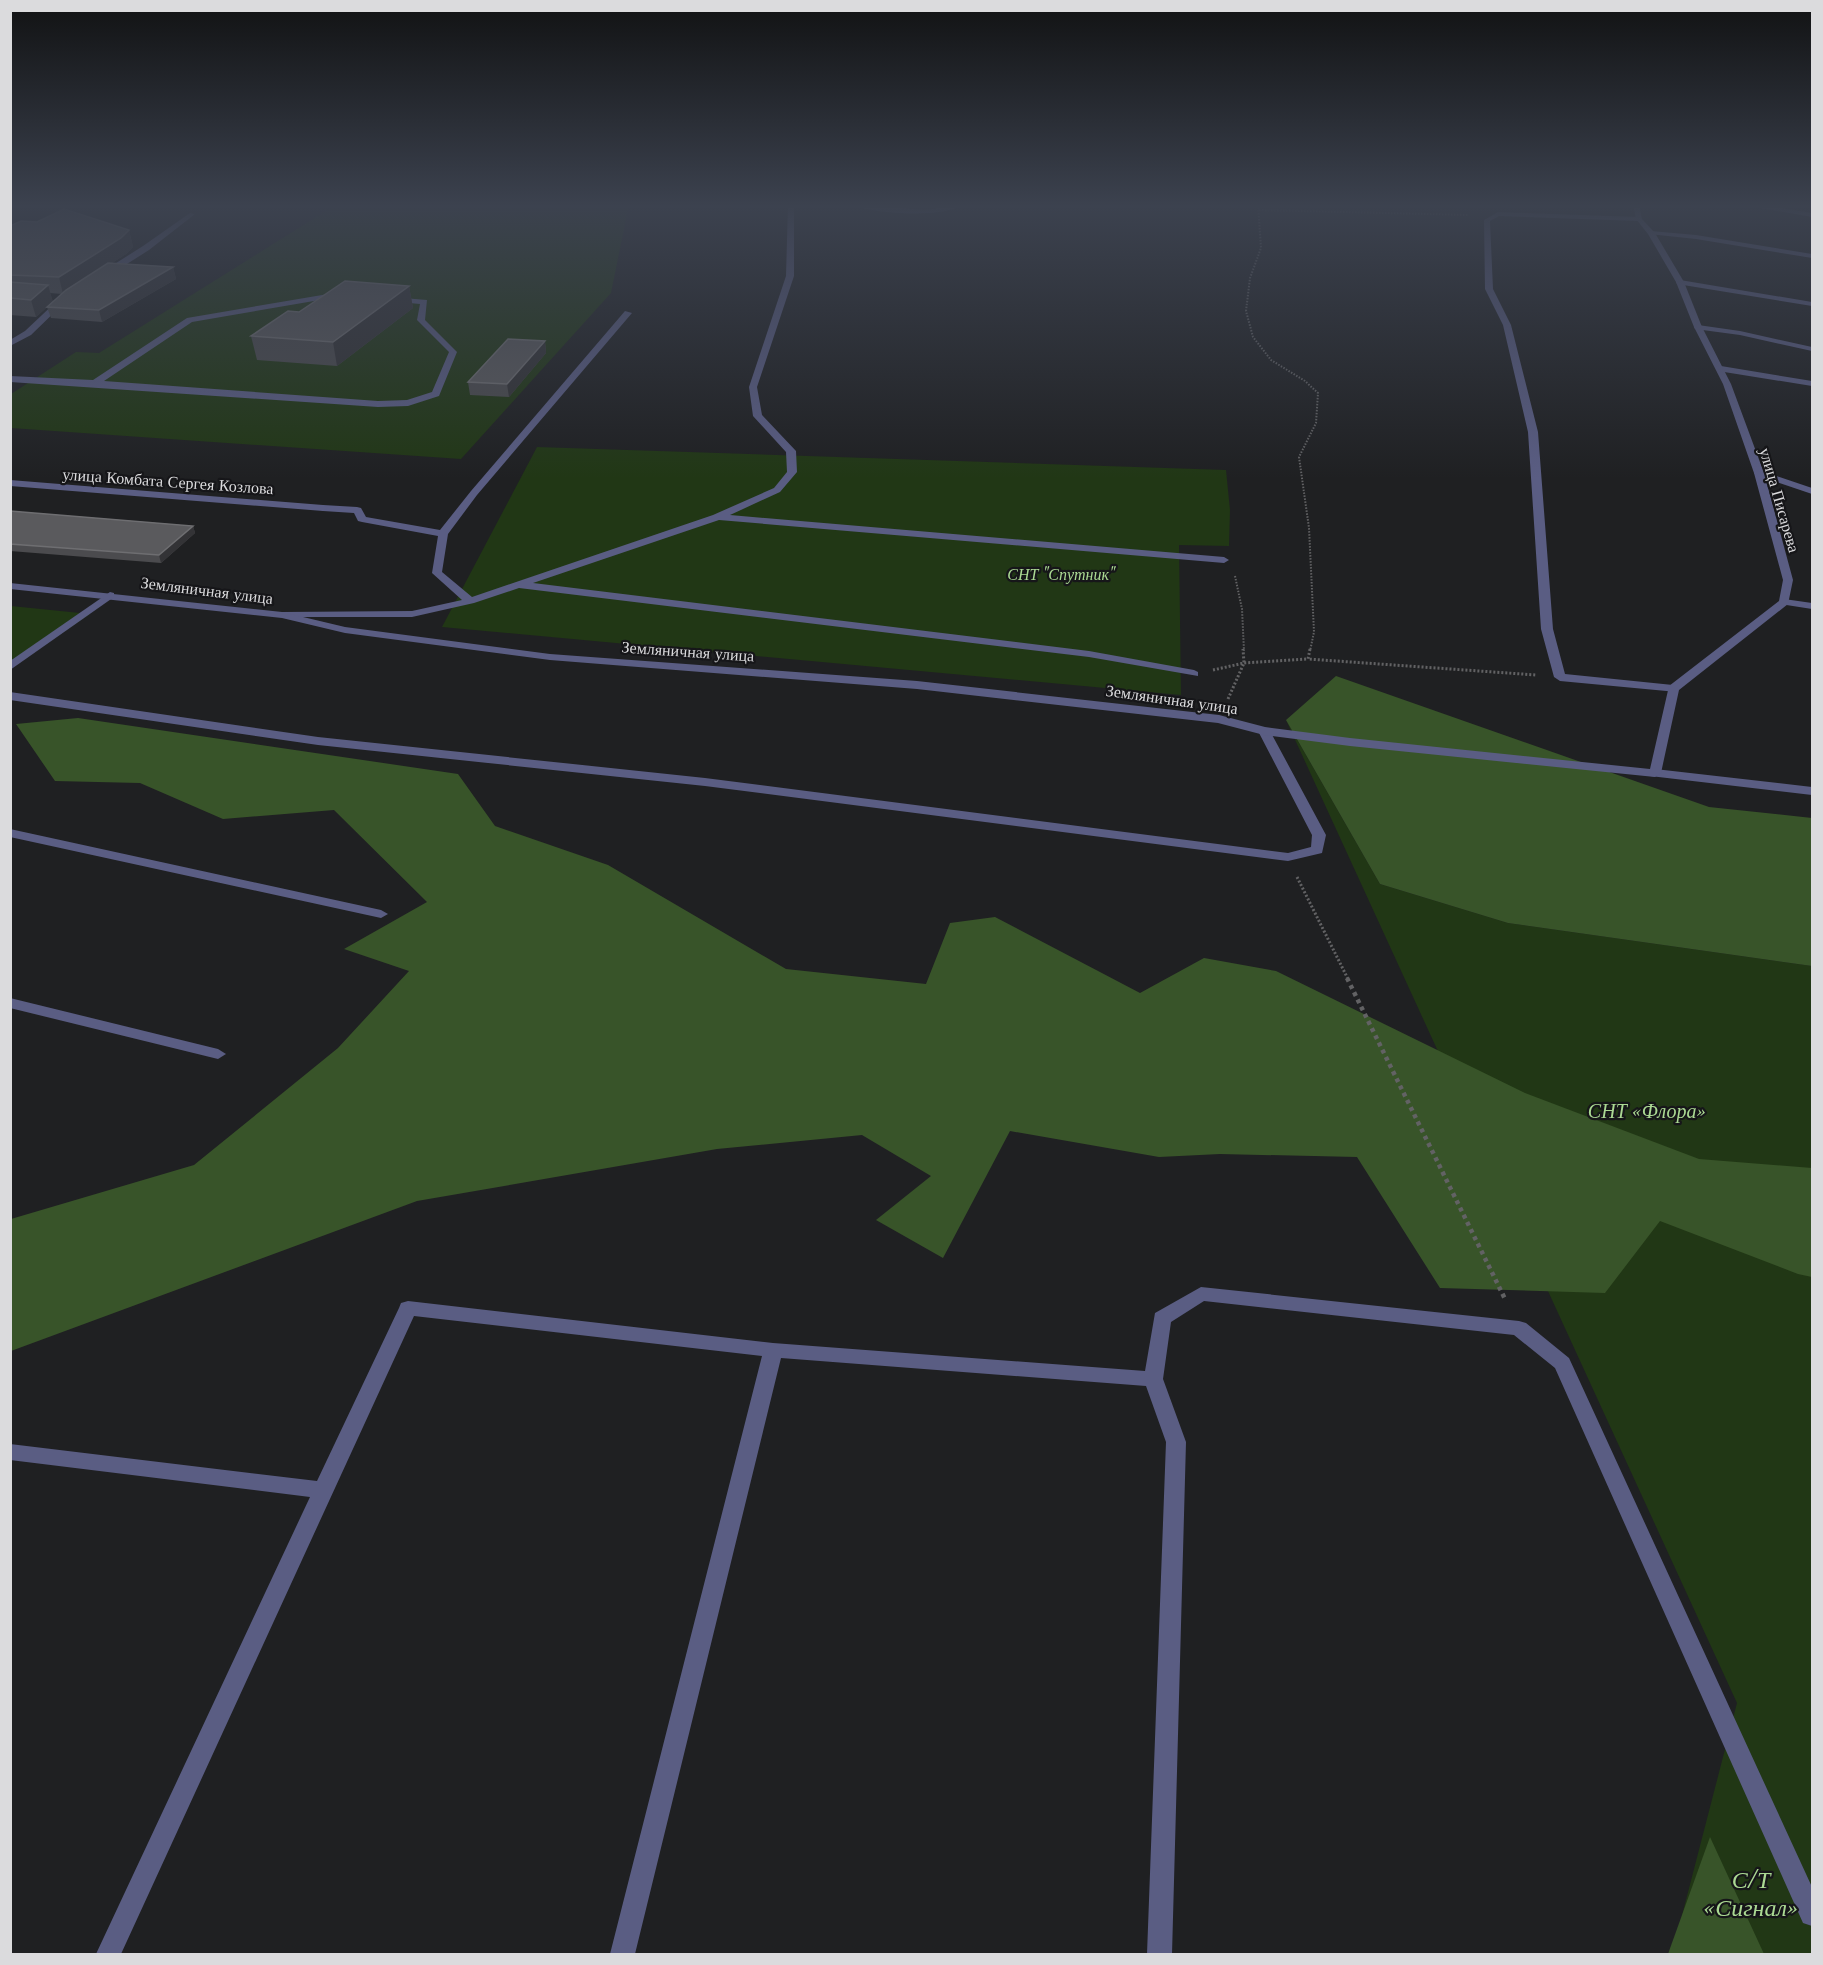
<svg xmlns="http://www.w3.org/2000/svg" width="1823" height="1965" font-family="'Libre Baskerville',serif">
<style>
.green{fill:#213715}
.forest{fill:#385429}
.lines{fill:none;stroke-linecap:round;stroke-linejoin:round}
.path-far2{stroke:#626264;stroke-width:2;stroke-dasharray:1.5 1.5;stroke-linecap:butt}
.path-far1{stroke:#626264;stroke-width:3;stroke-dasharray:2 2;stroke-linecap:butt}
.path{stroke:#626264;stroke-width:4.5;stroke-dasharray:4 4;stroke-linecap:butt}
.lane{fill:#5a5d83;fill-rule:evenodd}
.street{fill:#5a5d83;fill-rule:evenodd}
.wall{fill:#4b4b4e;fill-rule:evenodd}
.shaded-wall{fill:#333336}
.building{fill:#5a5a5d;stroke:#6e6e71;stroke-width:1.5}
.labels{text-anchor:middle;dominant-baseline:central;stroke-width:4.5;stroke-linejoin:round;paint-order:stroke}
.far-street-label{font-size:16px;fill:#dbdbdd;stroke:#161619}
.far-park-label{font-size:16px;font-style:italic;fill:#abd993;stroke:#161619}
.park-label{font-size:20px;font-style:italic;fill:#abd993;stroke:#161619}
.near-park-label{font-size:24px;font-style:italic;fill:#abd993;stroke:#161619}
</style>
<rect width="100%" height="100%" fill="#1f2022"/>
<!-- green -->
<g class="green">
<path d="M337,204H629L611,293L461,459L11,428V394L76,352L99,353Z"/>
<path d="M537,447L1226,470L1230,510L1229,546L1179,545L1181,695L442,627Z"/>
<path d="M11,606L90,614L11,668Z"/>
<path d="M1286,720L1380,884L1508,923L1812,966V1954H1672L1737,1703Z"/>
</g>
<!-- forest -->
<g class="forest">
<path d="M436,204H574L566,208Z"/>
<path d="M1336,676L1709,807L1812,818V966L1508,923L1380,884L1286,720Z"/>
<path d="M78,718L458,774L495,826L608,865L786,969L926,984L950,923L995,917L1140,993L1204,958L1276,971L1525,1093L1699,1159L1812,1168V1277L1798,1274L1660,1221L1605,1293L1440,1288L1357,1157L1220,1154L1159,1157L1010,1131L943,1258L876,1220L931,1176L862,1135L717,1149L417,1201L11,1351V1219L194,1165L338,1048L409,971L344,949L427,902L334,810L223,819L140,783L55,781L16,724Z"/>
<path d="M1710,1837L1764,1954H1668Z"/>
</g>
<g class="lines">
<!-- path-far2 -->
<g class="path-far2">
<path d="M1258,204L1261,248L1250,278L1246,311L1253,337L1271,360L1305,381L1318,393L1316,423L1299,457L1309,528L1314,632L1310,651"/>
<path d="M1259,210L1468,215"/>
<path d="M1235,576L1242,609L1244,651"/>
</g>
<!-- path-far1 -->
<g class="path-far1">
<path d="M1310,649L1308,659L1536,675"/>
<path d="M1213,670L1244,663L1308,659"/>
<path d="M1228,699L1244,663L1243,649"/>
<path d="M1297,877L1348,979"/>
</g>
<!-- path -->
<path class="path" d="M1347,978L1506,1301"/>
<!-- lane -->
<g class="lane">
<path d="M788,204H794V276L757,387L762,415L796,451L797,472L780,492L730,515L1224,557L1229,560L1224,563L719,520L533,583L1089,651L1194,670L1198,672V676L1089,657L519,588L474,603L412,617H278L276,615L282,612L412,611L462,600L432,573L438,536L362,522L358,521L354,513L323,511L318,508L323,505L357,507L361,508L366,517L440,530L471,491L625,311L632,313L477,495L448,534L442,572L472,597L713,515L774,488L787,472L786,452L753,416L749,387L786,276Z"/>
<path d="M850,204L926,210L964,204C944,219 872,214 850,204Z"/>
<path d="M1738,204H1756L1812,213V217Z"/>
<path d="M1498,212L1639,217L1642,219L1639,221L1499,216L1490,221L1493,289L1511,325L1538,432L1553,629L1565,674L1673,685L1679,689L1677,692L1560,681L1554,677L1541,629L1528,432L1503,325L1485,289L1484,220Z"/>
<path d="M190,213L195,214L149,250L108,276H102V272L143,246Z"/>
<path d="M1651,231L1696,235L1812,254V258L1696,239L1649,234Z"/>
<path d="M1680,280L1812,302V306L1677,284L1676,282Z"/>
<path d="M340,292H343V296L192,322L104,381L378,401L407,400L432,392L449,352L417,320L420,304L388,301V297H391L427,300L425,320L457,352L439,396L408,406L378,407L10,382V376L93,380L187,318Z"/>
<path d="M59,299L66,301L31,335L10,346V340L25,331Z"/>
<path d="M1698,325L1740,331L1812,347V351L1740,335L1695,329L1694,327Z"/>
<path d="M1721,366L1812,381V386L1718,371L1717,369Z"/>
<path d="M1759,470L1812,488V494L1756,475L1754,473Z"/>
<path d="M110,592L114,593V597L10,670V661Z"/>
<path d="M1784,599L1812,603V609L1780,604L1779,602Z"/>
<path d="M10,692L318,737L705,778L1288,853L1311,847L1312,835L1258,731L1264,727L1270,731L1326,835L1322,853L1288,861L705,786L318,745L10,700Z"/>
<path d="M1655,769L1812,787V795L1650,776L1649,773Z"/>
<path d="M10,829L381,910L388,914L381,918L10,837Z"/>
<path d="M10,998L218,1049L226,1054L218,1059L10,1008Z"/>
<path d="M1201,1287L1519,1321L1526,1323L1569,1358L1812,1887V1926L1803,1923L1555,1368L1514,1335L1204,1301L1171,1322L1163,1379L1186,1442L1172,1954H1147L1166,1442L1146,1386L781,1358L635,1954H610L762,1356L414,1316L121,1954H96L310,1497L10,1460V1444L317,1481L399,1308L401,1303L408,1301L773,1343L1145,1371L1155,1313Z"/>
</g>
<!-- street -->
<g class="street">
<path d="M1633,204H1639L1642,219L1655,233L1684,282L1702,327L1731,384L1764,473L1793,580L1788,604L1679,690L1661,773L1655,777L1350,746L1264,735L1218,723L917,689L550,660L345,633L282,618L10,589V583L282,612L345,627L550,654L917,681L1219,715L1265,727L1350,738L1650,769L1669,686L1779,601L1783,580L1754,473L1723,384L1694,327L1676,282L1648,234L1636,219Z"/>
<path d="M10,480L323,505L328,508L323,511L10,486Z"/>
</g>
</g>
<!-- wall -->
<g class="wall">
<path d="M10,226L129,230L133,247L126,254L112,263L173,267L176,279L102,322L51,318L47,307L36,317L10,315ZM50,293L62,294L53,302Z"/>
<path d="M409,286L413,308L337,366L257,360L251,336Z"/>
<path d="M545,341L546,353L509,397L470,395L468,382Z"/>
<path d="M10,511L193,526L195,533L161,563L10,551Z"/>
</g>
<!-- shaded-wall -->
<g class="shaded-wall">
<path d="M129,230L133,247L126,254L63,294L59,277Z"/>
<path d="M173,267L176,279L102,322L99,310Z"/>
<path d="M48,285L53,302L36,317L31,300Z"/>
<path d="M409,286L413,308L337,366L333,342Z"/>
<path d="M545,341L546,353L509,397L507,384Z"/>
<path d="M193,526L195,533L161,563L159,555Z"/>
</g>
<!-- building -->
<g class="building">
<path d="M64,209L129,230L121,238L59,277L10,275V226L21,221L37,222Z"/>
<path d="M108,263L173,267L99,310L47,307L66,290Z"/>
<path d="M345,281L409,286L333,342L251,336L288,311L299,312Z"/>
<path d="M10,282L48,285L31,300L10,298Z"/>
<path d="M508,339L545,341L507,384L468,382Z"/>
<path d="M10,511L193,526L159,555L10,544Z"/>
</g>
<!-- sky -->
<linearGradient id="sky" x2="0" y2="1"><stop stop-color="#111213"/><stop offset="0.43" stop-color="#3c424f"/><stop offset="1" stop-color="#3c424f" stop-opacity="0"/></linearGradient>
<rect width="1823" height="479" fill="url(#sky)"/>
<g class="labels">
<!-- far-street labels -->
<g class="far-street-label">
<text transform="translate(168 481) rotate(4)">улица Комбата Сергея Козлова</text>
<text transform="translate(1780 500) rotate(74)">улица Писарева</text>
<text transform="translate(207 590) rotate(7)">Земляничная улица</text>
<text transform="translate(688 651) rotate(4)">Земляничная улица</text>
<text transform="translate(1172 699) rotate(8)">Земляничная улица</text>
</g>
<!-- far-park labels -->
<g class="far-park-label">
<text x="1061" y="574">СНТ "Спутник"</text>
</g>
<!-- park labels -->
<g class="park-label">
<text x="1647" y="1111">СНТ «Флора»</text>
</g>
<!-- near-park labels -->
<g class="near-park-label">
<text x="1751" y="1879">С/Т<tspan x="1751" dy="28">«Сигнал»</tspan></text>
</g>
</g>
<!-- border -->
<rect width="1823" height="1965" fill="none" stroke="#dbdbdd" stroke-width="24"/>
</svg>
